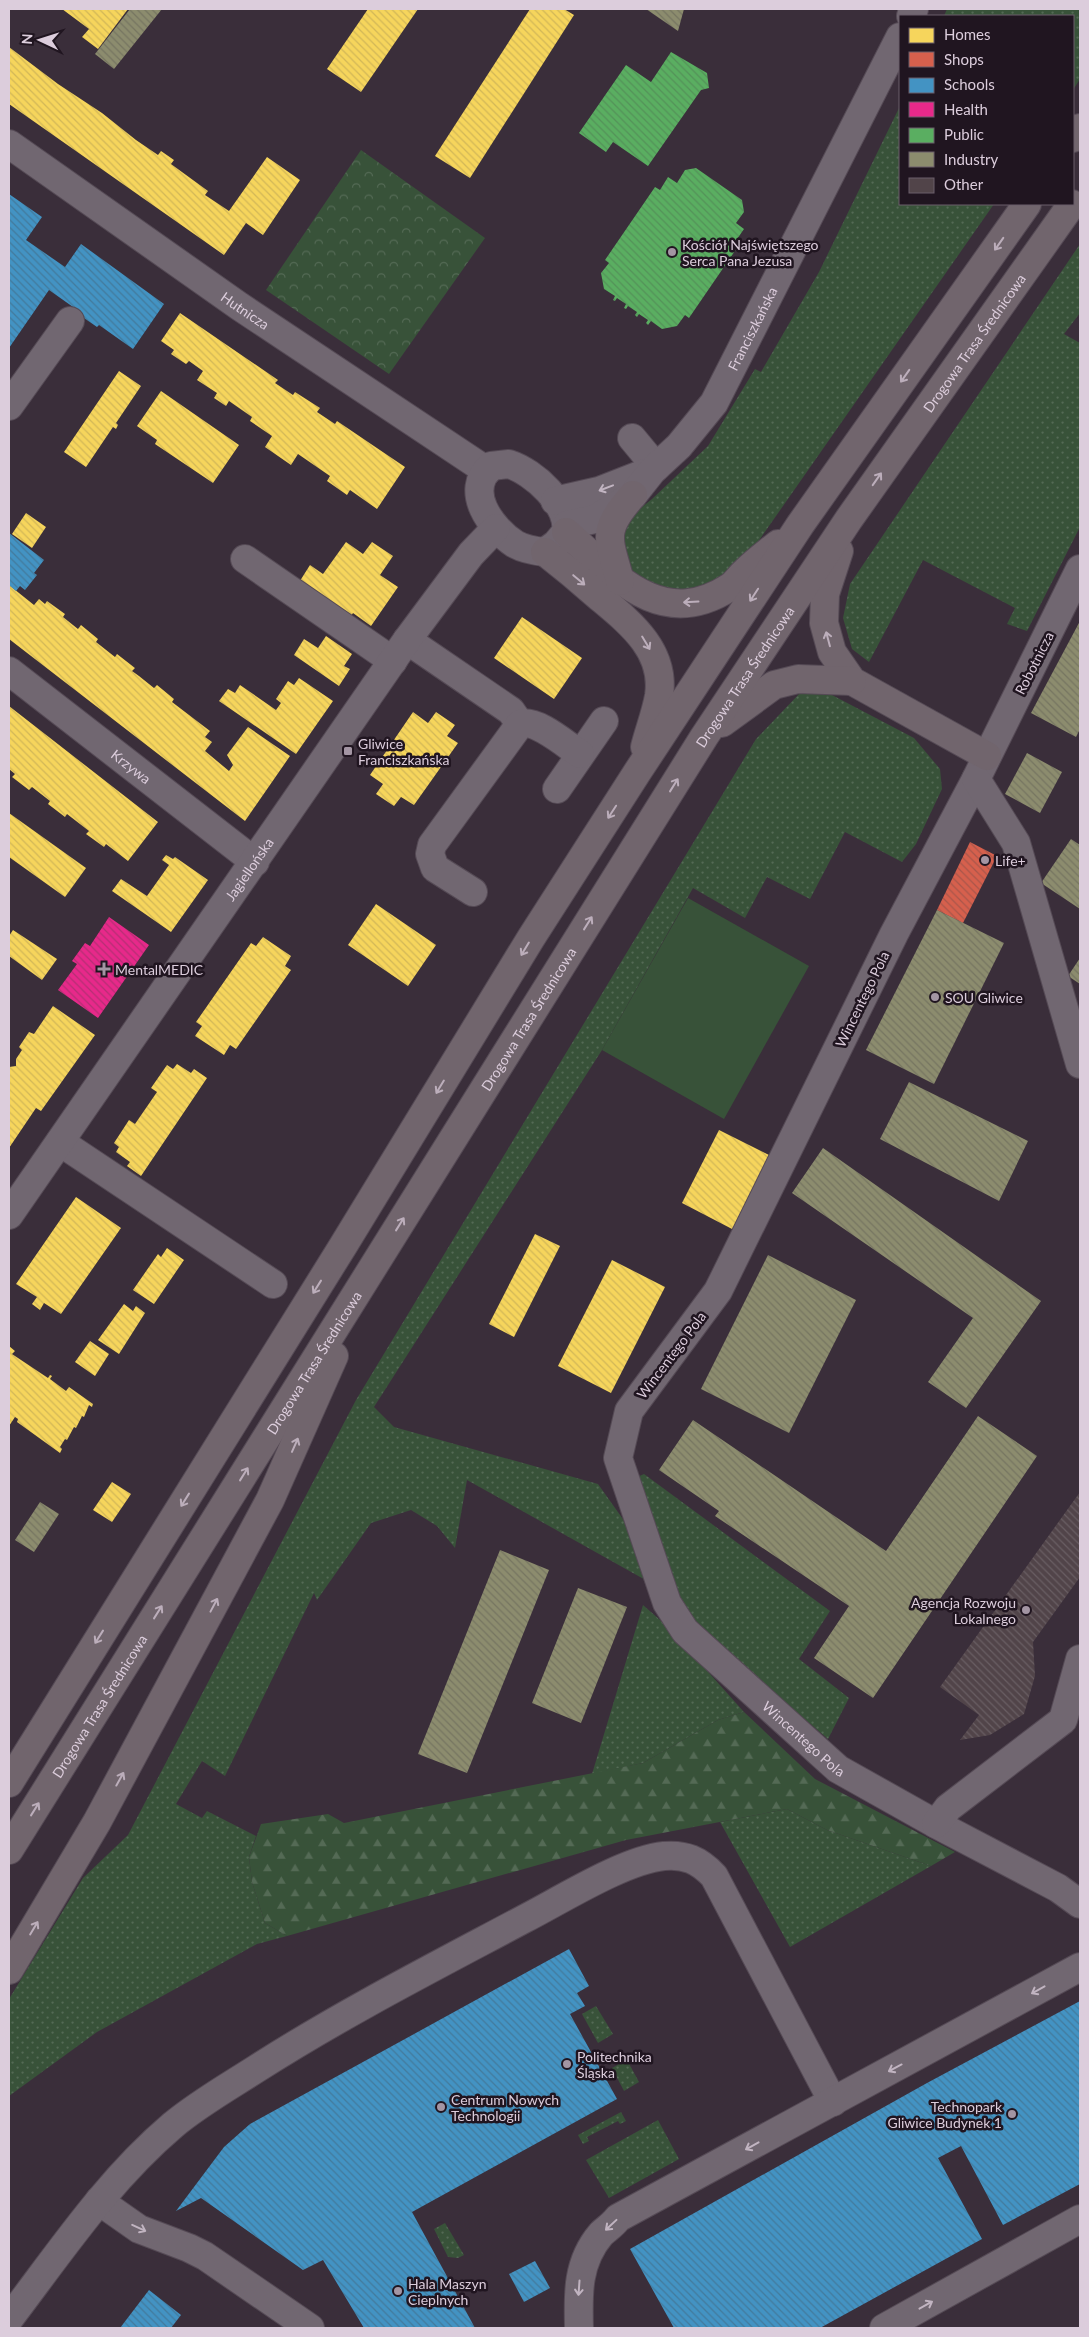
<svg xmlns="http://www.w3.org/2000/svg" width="1089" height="2337" font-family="Lato,sans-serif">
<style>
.grass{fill:url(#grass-dots)}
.forest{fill:url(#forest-firs)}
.park{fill:url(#park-crowns)}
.pitch{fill:#385239}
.homes{fill:url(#homes-back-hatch)}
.shops{fill:url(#shops-back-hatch)}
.schools{fill:url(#schools-back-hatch)}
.health{fill:url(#health-back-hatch)}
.public{fill:url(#public-back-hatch)}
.industry{fill:url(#industry-back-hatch)}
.building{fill:url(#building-back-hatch)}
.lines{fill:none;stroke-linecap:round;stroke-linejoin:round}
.minor-casing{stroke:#554a55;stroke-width:30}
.major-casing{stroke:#554a55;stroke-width:30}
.minor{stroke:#716771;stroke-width:28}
.major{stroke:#71656d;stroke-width:28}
.oneway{stroke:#bcaebb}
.oneway2{stroke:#c1b4c1}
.poi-dot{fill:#a395a3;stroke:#201520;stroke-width:2}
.labels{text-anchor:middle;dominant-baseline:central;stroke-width:5;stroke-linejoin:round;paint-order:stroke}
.poi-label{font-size:14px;fill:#dccddc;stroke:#201520;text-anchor:start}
.street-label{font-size:14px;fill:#dccddc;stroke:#201520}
</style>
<defs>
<pattern id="grass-dots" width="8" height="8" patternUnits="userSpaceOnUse" patternTransform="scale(1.25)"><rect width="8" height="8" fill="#385239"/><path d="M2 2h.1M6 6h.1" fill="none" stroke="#546a55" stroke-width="1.8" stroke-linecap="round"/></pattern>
<pattern id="forest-firs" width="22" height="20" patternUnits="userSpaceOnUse" patternTransform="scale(1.25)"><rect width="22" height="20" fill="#385239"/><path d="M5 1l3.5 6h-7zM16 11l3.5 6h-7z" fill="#546a55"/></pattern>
<pattern id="park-crowns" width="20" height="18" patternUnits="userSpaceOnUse" patternTransform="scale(1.25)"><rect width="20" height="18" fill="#385239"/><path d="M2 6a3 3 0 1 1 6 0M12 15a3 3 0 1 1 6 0" fill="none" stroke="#546a55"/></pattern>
<pattern id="homes-back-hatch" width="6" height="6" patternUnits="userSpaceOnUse" patternTransform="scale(1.25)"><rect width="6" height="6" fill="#f6d55c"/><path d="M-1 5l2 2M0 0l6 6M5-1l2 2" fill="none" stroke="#d2b757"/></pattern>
<pattern id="shops-back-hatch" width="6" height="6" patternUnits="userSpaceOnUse" patternTransform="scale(1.25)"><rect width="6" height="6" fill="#d6604d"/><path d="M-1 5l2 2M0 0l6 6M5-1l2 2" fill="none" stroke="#aa564a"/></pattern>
<pattern id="schools-back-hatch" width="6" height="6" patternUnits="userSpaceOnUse" patternTransform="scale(1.25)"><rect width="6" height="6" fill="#4393c3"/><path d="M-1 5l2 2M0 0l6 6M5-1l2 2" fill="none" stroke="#437a9c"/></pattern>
<pattern id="health-back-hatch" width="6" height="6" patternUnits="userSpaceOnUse" patternTransform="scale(1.25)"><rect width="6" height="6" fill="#e7298a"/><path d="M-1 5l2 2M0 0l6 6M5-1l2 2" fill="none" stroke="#b62f74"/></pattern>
<pattern id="public-back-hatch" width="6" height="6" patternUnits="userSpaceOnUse" patternTransform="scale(1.25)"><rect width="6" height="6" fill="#5aae61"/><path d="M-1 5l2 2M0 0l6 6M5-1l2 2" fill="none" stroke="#549259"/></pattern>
<pattern id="industry-back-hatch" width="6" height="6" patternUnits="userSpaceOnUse" patternTransform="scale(1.25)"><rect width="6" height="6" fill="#8c8c6e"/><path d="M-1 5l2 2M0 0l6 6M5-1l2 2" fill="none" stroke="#767561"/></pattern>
<pattern id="building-back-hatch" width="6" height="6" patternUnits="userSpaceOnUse" patternTransform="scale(1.25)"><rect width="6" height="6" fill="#514449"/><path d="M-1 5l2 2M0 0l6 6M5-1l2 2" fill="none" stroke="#695e63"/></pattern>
</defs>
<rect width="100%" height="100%" fill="#3a2e3a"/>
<!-- grass -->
<g class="grass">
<path d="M947,9H1080V79L1073,90V16H944Z"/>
<path d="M900,106V204H994L739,569L684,595L632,576L620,558L627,519L652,499L708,446L755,369L761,372L819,272Z"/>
<path d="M1080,244V313L1064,334L1080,343V527L1027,631L1007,624L1015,608L923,560L869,662L852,649L843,618L850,584Z"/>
<path d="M801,692L832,695L914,738L940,769L942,789L916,844L902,862L845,832L810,899L767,877L745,918L693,888L602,1050L374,1407L394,1427L598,1484L625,1522L649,1582L467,1480L455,1548L437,1526L411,1510L371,1523L317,1600L314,1593L225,1776L202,1761L176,1804L202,1818L207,1811L256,1836L249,1857L252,1882L265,1923L287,1936L257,1944L97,2032L9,2096V1999L83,1878L128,1835L356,1400L756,739Z"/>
<path d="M644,1474L830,1611L799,1659L849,1698L828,1739L692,1623L663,1566L635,1478Z"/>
<path d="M643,1605L668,1627L744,1712L718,1720L643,1763L592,1774Z"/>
<path d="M787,1809L827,1830L931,1866L790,1947L720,1822Z"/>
<path d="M596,2006L613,2034L598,2043L582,2014Z"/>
<path d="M627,2060L639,2082L624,2091L612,2068Z"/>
<path d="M621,2112L626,2121L620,2124L618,2121L587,2137L589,2141L583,2144L578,2135Z"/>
<path d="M658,2120L679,2159L609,2198L586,2160Z"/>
<path d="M445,2223L464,2255L458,2258L448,2257L434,2229Z"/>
</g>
<!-- forest -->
<path class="forest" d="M744,1712L815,1779L955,1852L931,1866L827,1830L787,1809L626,1840L287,1936L265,1923L252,1882L249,1857L261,1824L328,1814L344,1823L643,1763L718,1720Z"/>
<!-- park -->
<path class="park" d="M361,150L485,238L389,374L266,290Z"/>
<!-- pitch -->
<path class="pitch" d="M688,898L809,966L724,1119L602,1050Z"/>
<!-- homes -->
<g class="homes">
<path d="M62,9H128L98,49L82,37L89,29Z"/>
<path d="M368,9H418L361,92L327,69Z"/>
<path d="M530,9H564L574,15L470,178L435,156Z"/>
<path d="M9,47L58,84L102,113L136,140L158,155L161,151L174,160L171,164L208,191L205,195L229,211L267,157L300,180L263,235L246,223L224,255L9,104Z"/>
<path d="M180,313L278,380L275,383L293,395L295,392L320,408L317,412L335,424L337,421L405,467L377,509L350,490L347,495L327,481L330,476L298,454L291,465L265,447L272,436L250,421L252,417L229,401L226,406L214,398L217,393L197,380L203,371L189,361L186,364L171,354L174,350L161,341Z"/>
<path d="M119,371L141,386L116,423L118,425L116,429L113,427L86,467L64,452Z"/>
<path d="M161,391L239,445L213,483L155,444L157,440L137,426Z"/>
<path d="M26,513L46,527L32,548L12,534Z"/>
<path d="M346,542L363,554L372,542L393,556L380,575L398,587L371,626L353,613L349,619L298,584L310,565L323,574Z"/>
<path d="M9,585L34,605L39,599L45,604L47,601L65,614L63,617L78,629L81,625L98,639L96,642L115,657L117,654L135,668L132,671L139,676L154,688L157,685L174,699L172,702L210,731L205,737L212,742L205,751L229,771L233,765L227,755L248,727L290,756L245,821L9,639Z"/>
<path d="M522,617L582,658L554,699L494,658Z"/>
<path d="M326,636L352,654L344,666L350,669L339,686L294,655L304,639L318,648Z"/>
<path d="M299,678L333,701L296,754L219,701L228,689L235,693L240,685L276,710L281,703L276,699L288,681L294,685Z"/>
<path d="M9,706L158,822L128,861L106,844L104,847L86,834L89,831L67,814L65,817L48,804L50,801L32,787L29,790L12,777L15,774L9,769Z"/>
<path d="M413,712L428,723L436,712L455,725L447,736L458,743L414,805L401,797L394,806L376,794L383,784L370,775Z"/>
<path d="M9,813L86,868L65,897L9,857Z"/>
<path d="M166,855L173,859L175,857L208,880L171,932L112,891L121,879L147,896L169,865L162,860Z"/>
<path d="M376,904L436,945L408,986L348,945Z"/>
<path d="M13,930L57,959L42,980L9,956V936Z"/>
<path d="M263,937L291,956L285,966L291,970L236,1049L230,1045L224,1055L195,1036L202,1026L196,1022L251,943L256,946Z"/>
<path d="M53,1006L95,1035L41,1111L36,1108L9,1148V1067L16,1066V1059L22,1050L19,1047L29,1032L34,1034Z"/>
<path d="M177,1064L191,1073L194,1069L207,1078L141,1176L127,1166L130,1162L116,1152L119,1147L114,1143L129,1120L135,1124L157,1092L151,1088L167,1065L173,1069Z"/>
<path d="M719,1130L771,1156L734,1230L682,1203Z"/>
<path d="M76,1197L121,1228L61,1314L44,1303L40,1310L32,1304L37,1297L16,1284Z"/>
<path d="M535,1234L560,1246L514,1337L489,1324Z"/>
<path d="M167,1248L184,1260L154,1304L133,1290L158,1254L161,1257Z"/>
<path d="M612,1260L665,1287L611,1393L558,1366Z"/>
<path d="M124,1304L133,1311L136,1306L145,1313L119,1354L98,1340Z"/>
<path d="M90,1341L109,1354L95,1376L75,1362Z"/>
<path d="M9,1346L15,1351L12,1354L48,1378L50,1375L52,1376L50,1379L66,1391L69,1387L93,1404L92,1407L89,1405L84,1417L82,1416L76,1428L74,1427L67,1440L65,1439L60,1447L62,1449L60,1453L17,1422L18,1419L15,1417L9,1426Z"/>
<path d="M112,1482L131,1494L112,1522L93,1510Z"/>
</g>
<!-- shops -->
<path class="shops" d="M970,842L997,856L963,923L937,910Z"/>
<!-- schools -->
<g class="schools">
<path d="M9,194L42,217L26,240L65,267L81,244L164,304L133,349L99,325L97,327L81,316L83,314L49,290L9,348Z"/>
<path d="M9,533L44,560L34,573L37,575L25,590L20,586L16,591L9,585Z"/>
<path d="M569,1949L589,1986L577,1993L585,2006L570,2014L617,2099L412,2212L475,2328H364L323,2260L303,2270L201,2198L176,2211L224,2147L250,2124Z"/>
<path d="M1080,2001V2184L1003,2225L961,2146L938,2158L982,2239L820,2328H674L630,2249L927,2083Z"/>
<path d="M535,2261L550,2288L524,2302L509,2274Z"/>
<path d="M149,2290L181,2315L171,2328H120Z"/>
</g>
<!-- health -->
<path class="health" d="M109,917L149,945L98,1018L58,990L77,964L72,961L85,943L90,946Z"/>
<!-- public -->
<g class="public">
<path d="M671,52L707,73L709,88L701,90L648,166L613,142L606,152L579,133L626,65L651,82Z"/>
<path d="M696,168L742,200L744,212L736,223L744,229L735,242L739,245L689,318L685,315L677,326L662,329L651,321L648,325L646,323L648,320L639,314L637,317L635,315L637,312L628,306L626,309L624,308L626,304L617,298L615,301L613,300L615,296L604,289L601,273L609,263L605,260L655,187L660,190L668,177L677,183L685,170Z"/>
</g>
<!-- industry -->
<g class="industry">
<path d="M130,9H162L114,69L95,54Z"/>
<path d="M646,9H684L678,31Z"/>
<path d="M1080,621V729L1076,737L1031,713Z"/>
<path d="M1027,753L1062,772L1040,813L1005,794Z"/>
<path d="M1071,839L1080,845V909L1041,883Z"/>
<path d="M937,910L1004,943L934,1084L866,1050Z"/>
<path d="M1080,958V984L1068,976Z"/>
<path d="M909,1082L1028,1141L999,1201L880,1139Z"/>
<path d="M823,1148L1041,1301L966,1408L928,1382L973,1318L792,1193Z"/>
<path d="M768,1255L856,1300L789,1433L701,1389Z"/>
<path d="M978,1416L1037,1456L873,1698L814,1658L849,1606L715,1516L719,1511L659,1470L693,1420L886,1551Z"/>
<path d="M40,1502L59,1514L34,1552L15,1540Z"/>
<path d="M500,1550L549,1570L467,1773L418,1754Z"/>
<path d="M578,1588L627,1607L581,1723L532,1703Z"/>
</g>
<!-- building -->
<path class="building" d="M1080,1492V1577L1033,1642L1035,1676L1024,1714L990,1735L960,1740L979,1715L940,1687Z"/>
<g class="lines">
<defs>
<g id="minor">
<path d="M911,16L914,9"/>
<path id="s1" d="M9,144L239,306L487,471"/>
<path d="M9,406L70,321"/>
<path d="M632,438L656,467"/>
<path d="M509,464C534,472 570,505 566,532L556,544L545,552C535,551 524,549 515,544C491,528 463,491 491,466Z"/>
<path d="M555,501L599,491L645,473"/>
<path id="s2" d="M567,525L595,519L633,495L652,471L679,446L714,403L900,37"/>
<path d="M245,559L393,661"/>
<path id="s3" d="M1080,569L976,779L894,934L718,1291L629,1411L618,1458L667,1603L685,1631L838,1769L936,1824L1058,1888L1080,1904"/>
<path d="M407,640L511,711L520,724"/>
<path id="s4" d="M9,671L255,862"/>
<path d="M976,779L1016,843L1080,1064"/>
<path d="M557,789L604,721"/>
<path d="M473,892L435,868L430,854L432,845L520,724C537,719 565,744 580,754"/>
<path d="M60,1142L273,1284"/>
<path id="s5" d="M9,1215L407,640L471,554L496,528"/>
<path d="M936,1824L948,1808L1063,1720L1080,1659"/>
<path d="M99,2201L139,2229L189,2248L205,2256L310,2328"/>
<path d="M9,2319C60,2252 108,2180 173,2125C198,2104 228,2087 256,2069C342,2014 434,1967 524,1919C561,1900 624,1860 664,1856C685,1854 699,1860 714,1876L833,2102"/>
<path d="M579,2328C578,2294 577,2262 601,2234C606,2229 613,2225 618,2218L1080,1967"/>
<path d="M884,2328L1080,2219"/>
</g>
<g id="major">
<path d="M1073,138L1080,128"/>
<path d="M566,532C614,575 661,632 730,587C736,583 740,576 746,571C756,561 767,553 778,544"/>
<path d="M839,551L825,594L824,623L832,652L852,681L987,756"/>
<path d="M545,552C563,566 581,581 598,596C629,622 666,650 659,696C656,713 649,731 645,747"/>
<path d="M620,581C609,539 600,532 633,495"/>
<path d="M722,723L774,685L798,679L852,681"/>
<path d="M9,1783L343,1246L531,938L638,771L800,525L1027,204"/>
<path id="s6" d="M9,1850L704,737L849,519L1072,204"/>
<path d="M9,1970L97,1822L270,1500L334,1356"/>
</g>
</defs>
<!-- minor casing -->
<use href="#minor" class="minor-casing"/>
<!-- major casing -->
<use href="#major" class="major-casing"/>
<!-- minor -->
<use href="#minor" class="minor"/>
<!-- major -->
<use href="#major" class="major"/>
</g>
<!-- one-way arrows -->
<defs><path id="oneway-shaft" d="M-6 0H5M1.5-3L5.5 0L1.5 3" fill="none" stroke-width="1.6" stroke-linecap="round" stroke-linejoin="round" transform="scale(1.25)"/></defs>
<g class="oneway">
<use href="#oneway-shaft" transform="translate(999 244) rotate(125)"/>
<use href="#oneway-shaft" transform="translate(905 376) rotate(125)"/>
<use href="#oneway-shaft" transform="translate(877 479) rotate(-55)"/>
<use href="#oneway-shaft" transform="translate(579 580) rotate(40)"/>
<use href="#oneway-shaft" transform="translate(754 595) rotate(123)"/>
<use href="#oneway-shaft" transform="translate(691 602) rotate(177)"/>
<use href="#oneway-shaft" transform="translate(828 639) rotate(-105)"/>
<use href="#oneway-shaft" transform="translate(646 643) rotate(59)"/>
<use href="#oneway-shaft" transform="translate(674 785) rotate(-58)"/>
<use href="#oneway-shaft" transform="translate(612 812) rotate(123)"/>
<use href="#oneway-shaft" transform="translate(588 923) rotate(-58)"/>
<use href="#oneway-shaft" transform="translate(525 949) rotate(121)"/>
<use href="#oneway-shaft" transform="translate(440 1087) rotate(121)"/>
<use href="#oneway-shaft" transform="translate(400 1224) rotate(-58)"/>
<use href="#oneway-shaft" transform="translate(317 1287) rotate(122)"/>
<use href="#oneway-shaft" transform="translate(295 1445) rotate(-66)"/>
<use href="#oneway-shaft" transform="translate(244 1474) rotate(-58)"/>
<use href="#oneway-shaft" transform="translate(185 1500) rotate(122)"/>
<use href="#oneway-shaft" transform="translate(214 1605) rotate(-62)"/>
<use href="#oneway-shaft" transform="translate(158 1612) rotate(-58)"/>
<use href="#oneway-shaft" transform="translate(99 1637) rotate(122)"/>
<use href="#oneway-shaft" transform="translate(120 1779) rotate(-61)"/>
<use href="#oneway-shaft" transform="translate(35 1809) rotate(-58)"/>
<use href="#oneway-shaft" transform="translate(34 1928) rotate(-59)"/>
</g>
<g class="oneway2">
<use href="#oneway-shaft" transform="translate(606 488) rotate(159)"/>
<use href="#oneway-shaft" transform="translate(1038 1990) rotate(151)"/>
<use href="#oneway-shaft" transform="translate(895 2068) rotate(152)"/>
<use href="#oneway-shaft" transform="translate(752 2146) rotate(151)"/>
<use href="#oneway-shaft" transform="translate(611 2225) rotate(137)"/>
<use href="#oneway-shaft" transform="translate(139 2228) rotate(25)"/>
<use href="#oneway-shaft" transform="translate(579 2288) rotate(94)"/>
<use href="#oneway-shaft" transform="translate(926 2305) rotate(-29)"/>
</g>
<!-- markers -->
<g class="poi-dot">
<circle cx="672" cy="252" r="5"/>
<rect x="343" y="746" width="10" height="10" rx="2.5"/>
<circle cx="985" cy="860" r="5"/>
<path d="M101.5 961.5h5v5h5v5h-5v5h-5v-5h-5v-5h5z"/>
<circle cx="935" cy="997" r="5"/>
<circle cx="1026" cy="1610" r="5"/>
<circle cx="567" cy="2064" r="5"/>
<circle cx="441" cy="2107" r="5"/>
<circle cx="1012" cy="2114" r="5"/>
<circle cx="398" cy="2291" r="5"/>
</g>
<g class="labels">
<!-- poi labels -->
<g class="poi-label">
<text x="682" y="244">Kościół Najświętszego<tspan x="682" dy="16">Serca Pana Jezusa</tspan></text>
<text x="358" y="743">Gliwice<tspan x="358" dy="16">Franciszkańska</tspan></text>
<text x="995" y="860">Life+</text>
<text x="115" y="969">MentalMEDIC</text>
<text x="945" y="997">SOU Gliwice</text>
<text x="1016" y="1602" text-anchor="end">Agencja Rozwoju<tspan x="1016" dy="16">Lokalnego</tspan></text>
<text x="577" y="2056">Politechnika<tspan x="577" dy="16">Śląska</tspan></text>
<text x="451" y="2099">Centrum Nowych<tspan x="451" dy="16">Technologii</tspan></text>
<text x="1002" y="2106" text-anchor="end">Technopark<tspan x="1002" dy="16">Gliwice Budynek 1</tspan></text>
<text x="408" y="2283">Hala Maszyn<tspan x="408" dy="16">Cieplnych</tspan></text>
</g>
<!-- street labels -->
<g class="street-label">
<text stroke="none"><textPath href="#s1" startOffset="289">Hutnicza</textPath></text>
<text stroke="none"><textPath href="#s2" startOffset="280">Franciszkańska</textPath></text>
<text stroke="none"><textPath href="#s6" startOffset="1790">Drogowa Trasa Średnicowa</textPath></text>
<text transform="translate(1034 663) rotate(-63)">Robotnicza</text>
<text stroke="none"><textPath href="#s6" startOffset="1385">Drogowa Trasa Średnicowa</textPath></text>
<text stroke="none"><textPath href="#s4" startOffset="155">Krzywa</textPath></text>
<text stroke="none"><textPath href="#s5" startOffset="421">Jagiellońska</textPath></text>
<text transform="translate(862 999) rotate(-64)">Wincentego Pola</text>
<text stroke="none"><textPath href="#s6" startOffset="980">Drogowa Trasa Średnicowa</textPath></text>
<text transform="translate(671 1355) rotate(-53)">Wincentego Pola</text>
<text stroke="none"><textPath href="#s6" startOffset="575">Drogowa Trasa Średnicowa</textPath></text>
<text stroke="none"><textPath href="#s6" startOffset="170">Drogowa Trasa Średnicowa</textPath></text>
<text stroke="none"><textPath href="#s3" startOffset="1352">Wincentego Pola</textPath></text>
</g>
</g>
<!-- border -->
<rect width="1089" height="2337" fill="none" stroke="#dccddc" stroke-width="20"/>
<!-- legend -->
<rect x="899" y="15" width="175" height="190" fill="#201520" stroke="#6b5f6b"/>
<rect x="909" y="28" width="25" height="15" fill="#f6d55c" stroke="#6b5f6b"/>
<text x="944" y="40" font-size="15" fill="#dccddc">Homes</text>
<rect x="909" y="52" width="25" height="15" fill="#d6604d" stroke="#6b5f6b"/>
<text x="944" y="65" font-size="15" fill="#dccddc">Shops</text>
<rect x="909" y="78" width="25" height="15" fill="#4393c3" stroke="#6b5f6b"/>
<text x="944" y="90" font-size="15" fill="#dccddc">Schools</text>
<rect x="909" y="102" width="25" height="15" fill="#e7298a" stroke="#6b5f6b"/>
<text x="944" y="115" font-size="15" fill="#dccddc">Health</text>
<rect x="909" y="128" width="25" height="15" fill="#5aae61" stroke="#6b5f6b"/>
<text x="944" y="140" font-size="15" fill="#dccddc">Public</text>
<rect x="909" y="152" width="25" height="15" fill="#8c8c6e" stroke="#6b5f6b"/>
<text x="944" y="165" font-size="15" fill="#dccddc">Industry</text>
<rect x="909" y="178" width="25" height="15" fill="#514449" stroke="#6b5f6b"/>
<text x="944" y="190" font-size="15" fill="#dccddc">Other</text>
<!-- north arrow -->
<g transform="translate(40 40) rotate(274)" stroke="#201520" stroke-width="4" paint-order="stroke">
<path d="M0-4L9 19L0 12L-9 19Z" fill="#dccddc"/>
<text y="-8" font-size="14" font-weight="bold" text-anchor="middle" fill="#dccddc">N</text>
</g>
</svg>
